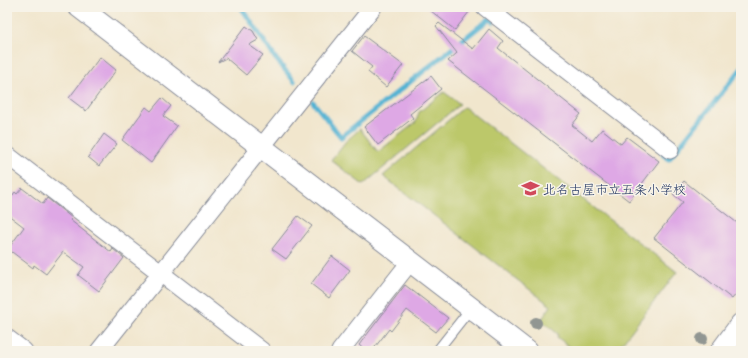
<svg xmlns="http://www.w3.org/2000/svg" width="748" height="358" font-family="Mali,'Klee One',sans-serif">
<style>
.green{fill:#bcc86a;stroke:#6c7c64}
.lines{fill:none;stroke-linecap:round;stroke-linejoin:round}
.stream{stroke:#55b3d3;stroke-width:5}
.building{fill:#dea8e5}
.service-casing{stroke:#868a96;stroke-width:11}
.minor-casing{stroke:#868a96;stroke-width:19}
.tertiary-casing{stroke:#868a96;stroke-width:23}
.service{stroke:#fff;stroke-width:9}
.minor{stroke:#fff;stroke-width:17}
.tertiary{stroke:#fff;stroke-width:21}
.tree{fill:#919692}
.labels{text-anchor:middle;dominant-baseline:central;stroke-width:3;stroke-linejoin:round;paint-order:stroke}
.poi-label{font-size:13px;fill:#1b2f5e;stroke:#f7f3e8;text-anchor:start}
</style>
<rect width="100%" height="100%" fill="#f7f3e8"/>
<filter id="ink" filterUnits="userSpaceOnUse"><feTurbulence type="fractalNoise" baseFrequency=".025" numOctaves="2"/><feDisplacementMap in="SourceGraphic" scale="8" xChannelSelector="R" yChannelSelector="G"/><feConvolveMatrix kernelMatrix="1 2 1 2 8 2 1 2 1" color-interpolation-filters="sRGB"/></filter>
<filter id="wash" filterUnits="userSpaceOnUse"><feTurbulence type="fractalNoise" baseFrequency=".012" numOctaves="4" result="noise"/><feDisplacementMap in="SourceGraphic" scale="16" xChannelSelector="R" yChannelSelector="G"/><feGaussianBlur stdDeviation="0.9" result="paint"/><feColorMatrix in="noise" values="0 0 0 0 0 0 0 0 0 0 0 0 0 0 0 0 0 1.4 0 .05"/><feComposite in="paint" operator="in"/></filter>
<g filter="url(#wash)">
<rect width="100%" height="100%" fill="#f1e6cd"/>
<!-- green -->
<g class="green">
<path d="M444,92L460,104L363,185L331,160L346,141L360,129L378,152L416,122L419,112Z"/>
<path d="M464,107L677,272L616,351H575L557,337L558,334L541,320L551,306L383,176Z"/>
</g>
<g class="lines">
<!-- stream -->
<g class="stream">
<path d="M241,7L276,59L294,81"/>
<path d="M506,8L507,7"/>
<path d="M313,102L341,137L489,19L493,22"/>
<path d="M663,154L669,159L741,69"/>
<path d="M7,350L8,351"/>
</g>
</g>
<g id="blocks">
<!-- building -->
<g class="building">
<path d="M426,7H473L455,30Z"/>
<path d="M439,23L473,49L489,29L503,41L498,48L581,114L572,125L592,141L602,129L621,144L627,137L659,161L629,201L448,61L457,53L436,26Z"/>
<path d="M246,26L253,31L258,40L249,45L263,55L246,75L226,58L218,62Z"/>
<path d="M364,36L403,65L386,87L368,72L372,67L352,51Z"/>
<path d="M100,57L116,70L86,111L69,98Z"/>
<path d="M431,76L441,89L410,114L413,118L378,145L364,127Z"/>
<path d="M162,98L171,106L163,116L177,126L151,163L122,140L146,107L151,111Z"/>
<path d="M104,134L117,144L99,166L88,157Z"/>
<path d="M684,181L741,226V288L732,299L654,238L683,202L673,194Z"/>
<path d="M22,188L43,204L47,198L72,218L70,220L111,252L113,249L124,258L99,291L78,275L84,267L63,252L46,274L34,265L33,268L8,249L24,227L7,214V203L15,192L17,194Z"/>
<path d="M298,216L312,226L286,259L272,249Z"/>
<path d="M332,256L350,270L329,298L311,284Z"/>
<path d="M405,285L448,318L436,332L407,310L391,331L389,329L372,351H366L359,345Z"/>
</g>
</g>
</g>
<g filter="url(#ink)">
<use href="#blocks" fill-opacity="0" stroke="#868a96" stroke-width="1"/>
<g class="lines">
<defs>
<path id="service" d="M437,351L471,308"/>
<g id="minor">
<path d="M485,7L670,150"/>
<path d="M7,155L262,351"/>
<path d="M7,338L24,351"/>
<path d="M99,351L373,7"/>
<path d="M340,351L410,262"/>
</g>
<g id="tertiary">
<path d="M79,7L527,351"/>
<path d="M721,351L741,324"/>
</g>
</defs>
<!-- service casing -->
<use href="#service" class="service-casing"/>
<!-- minor casing -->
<use href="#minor" class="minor-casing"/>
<!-- tertiary casing -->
<use href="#tertiary" class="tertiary-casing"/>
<!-- service -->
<use href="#service" class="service"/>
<!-- minor -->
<use href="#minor" class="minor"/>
<!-- tertiary -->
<use href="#tertiary" class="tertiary"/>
</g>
<!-- trees -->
<g class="tree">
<circle cx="536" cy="323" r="6"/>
<circle cx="702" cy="339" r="6"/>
</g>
</g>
<!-- icons -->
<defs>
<symbol id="school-bare" viewBox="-9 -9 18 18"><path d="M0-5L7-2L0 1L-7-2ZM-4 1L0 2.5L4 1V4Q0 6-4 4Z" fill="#d1495b" stroke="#f7f3e8" stroke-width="2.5" paint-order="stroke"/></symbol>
</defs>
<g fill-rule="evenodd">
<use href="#school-bare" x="518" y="176" width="25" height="25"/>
</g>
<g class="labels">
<!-- poi labels -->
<g class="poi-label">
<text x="543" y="188">北名古屋市立五条小学校</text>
</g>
</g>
<!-- margin -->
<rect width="748" height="358" fill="none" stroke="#f7f3e8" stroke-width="24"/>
</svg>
